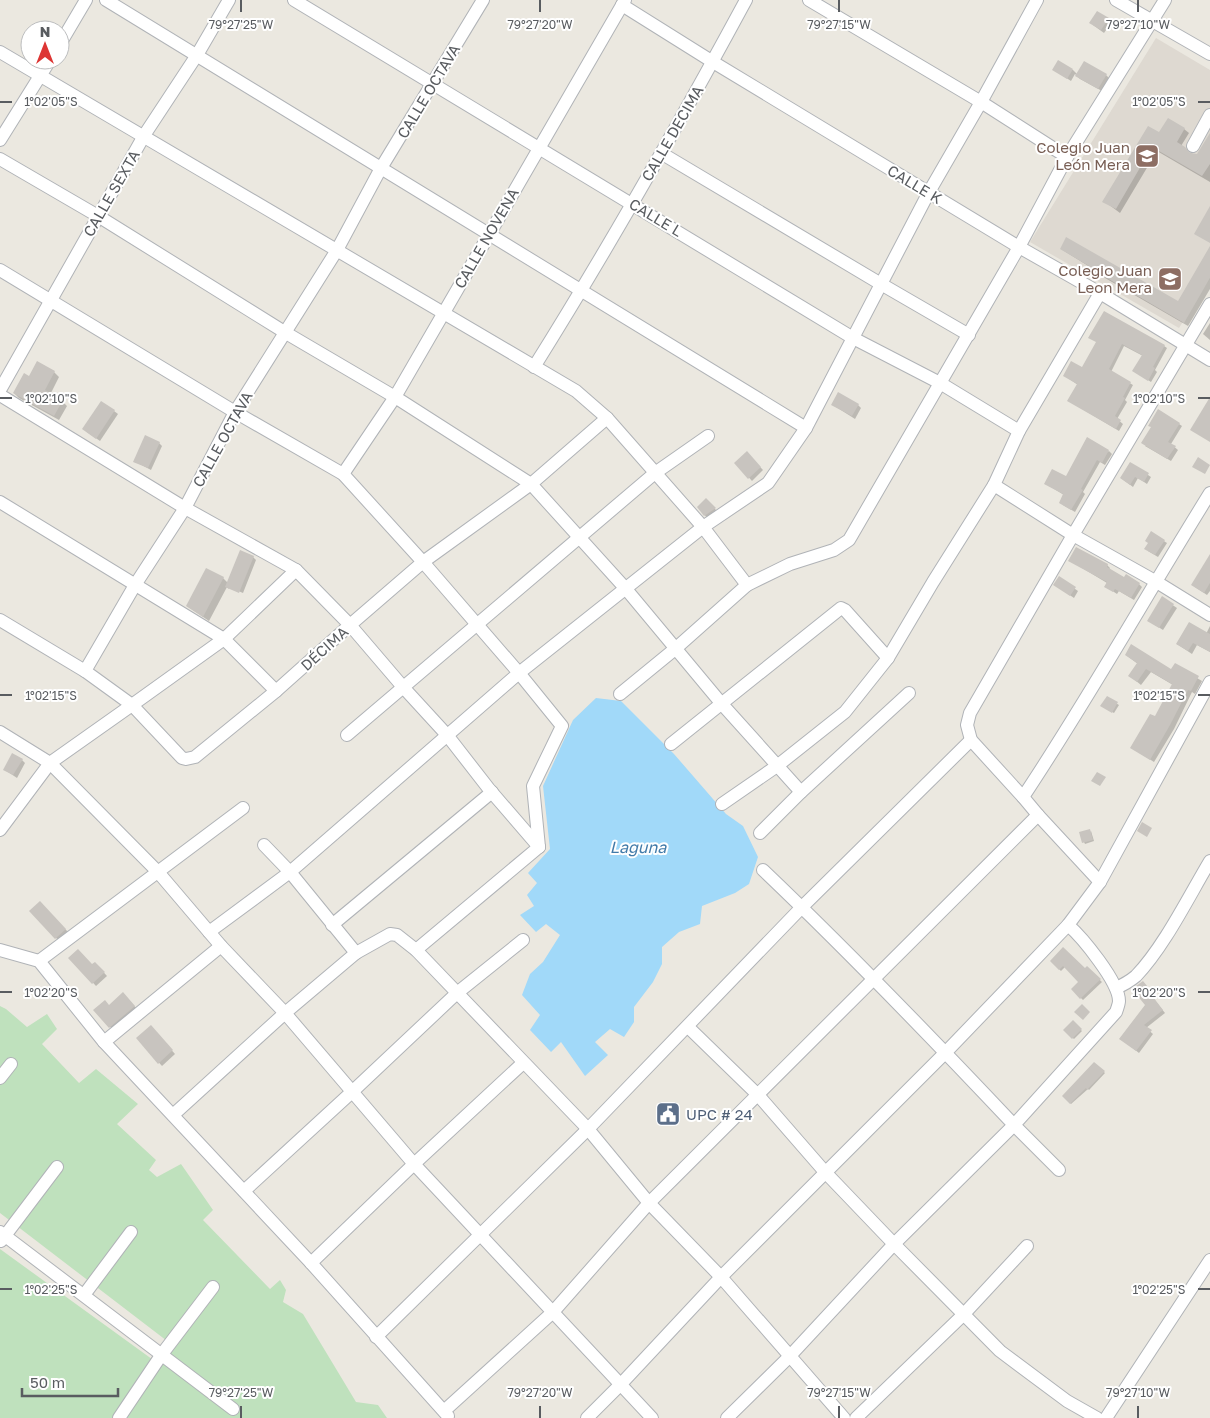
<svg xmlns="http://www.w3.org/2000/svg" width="1210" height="1418" font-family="'Golos Text',sans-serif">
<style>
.education{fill:#ded9d1}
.green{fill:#bfe1bd}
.water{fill:#a1d9f9}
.shadow{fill:#0003}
.building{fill:#c8c4bf}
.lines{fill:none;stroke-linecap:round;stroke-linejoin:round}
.minor-casing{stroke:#b0b3b7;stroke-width:14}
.minor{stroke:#fff;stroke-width:12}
.ticks{fill:none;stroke:#595c60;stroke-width:2}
.labels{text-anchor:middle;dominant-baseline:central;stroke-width:4;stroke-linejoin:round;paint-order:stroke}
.street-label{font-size:15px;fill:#595c60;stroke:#fff}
.education-label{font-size:15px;fill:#785e54;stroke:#fff;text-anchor:end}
.service-label{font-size:15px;fill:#4e5e75;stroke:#fff;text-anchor:start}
.water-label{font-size:16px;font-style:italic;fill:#427ba9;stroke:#fff}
.ticks-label{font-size:12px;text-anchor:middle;fill:#595c60;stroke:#fff;stroke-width:4;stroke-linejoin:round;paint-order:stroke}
</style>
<rect width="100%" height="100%" fill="#ebe8e0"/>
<!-- education -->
<path class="education" d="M1156,38L1210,70V278L1179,328L1030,242Z"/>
<!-- green -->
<path class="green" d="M0,1006L6,1009L27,1027L47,1014L57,1029L42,1044L79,1083L96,1069L138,1104L117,1124L156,1160L149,1170L157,1177L181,1164L213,1210L203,1220L270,1289L280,1280L286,1290L283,1302L303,1314L356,1402L378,1405L387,1418H0V1249L156,1362L171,1344L0,1213Z"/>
<!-- water -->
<path class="water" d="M596,698L621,701L674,754L726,814L743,826L758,857L749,884L735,893L702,906L700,924L679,932L662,947V964L653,982L634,1007V1022L624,1037L610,1029L595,1042L608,1055L585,1076L561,1042L551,1052L530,1030L540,1015L522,995L530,974L543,962L560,935L546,924L536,932L520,915L534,906L527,895L537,883L528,873L550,849L543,786L573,720Z"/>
<!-- shadow -->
<g class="shadow">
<path d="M1108,19L1111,23L1104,33L1093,25Z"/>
<path d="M1054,70H1073L1077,74L1106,75L1109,78L1102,91L1080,79L1075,74L1071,81Z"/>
<path d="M1184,129L1189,133L1181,146L1189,153L1198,155L1210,135V182L1157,151L1120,213L1104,201L1160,134Z"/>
<path d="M1061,249L1178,303L1210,249V289L1188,326L1093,271L1090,267Z"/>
<path d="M1210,323V340L1203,334Z"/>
<path d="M1097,342L1164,346L1167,348L1155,370L1157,372L1151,382L1134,371L1143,356L1124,346L1111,372L1133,385L1125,400L1127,402L1117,419L1123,424L1119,431L1069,401L1078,385L1065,376L1083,368Z"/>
<path d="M37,363L54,372L59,377L50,395L62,401L67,406L59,420L19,398L14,393L29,378Z"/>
<path d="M833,405H858L861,408L855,419Z"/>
<path d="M114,411L118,414L100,441L87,432Z"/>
<path d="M1179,424L1182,426L1171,444L1178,450L1171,461L1145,446Z"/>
<path d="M159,443L162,446L151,470L134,461Z"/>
<path d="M1109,451L1112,454L1105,465L1100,462L1083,492L1085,494L1075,512L1063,505L1064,495L1046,484L1066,478Z"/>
<path d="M747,453L763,470L752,481L736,463Z"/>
<path d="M1130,463L1151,477L1147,484L1138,478L1133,487L1121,478Z"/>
<path d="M706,500L718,512L708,519L698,507Z"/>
<path d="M1151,533L1167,543L1158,557L1148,551Z"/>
<path d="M253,557L256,560L243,593L229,587V589L227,587L209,621L187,606L223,578L228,583Z"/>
<path d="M1210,558V591L1207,595L1195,587Z"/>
<path d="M1069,560L1107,565L1110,568L1109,570L1125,579L1139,584L1142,587L1134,600L1119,591L1117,594L1105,586L1107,583Z"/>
<path d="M1059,578L1078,591L1074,598L1055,585Z"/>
<path d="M1162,598L1177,608L1163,630L1152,623Z"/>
<path d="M1210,626V652L1197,645L1192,654L1177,644L1206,634Z"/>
<path d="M1126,655L1172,671L1175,665L1202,681L1195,694L1192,692L1174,729L1154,762L1132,748L1156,718L1173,685L1151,672L1141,685L1130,676L1138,664Z"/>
<path d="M1107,698L1119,705L1114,713L1103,707Z"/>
<path d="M22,760L25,763L17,778L5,770Z"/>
<path d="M1091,831L1094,841L1085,844L1084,842Z"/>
<path d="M40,903L68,932L59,941L31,911Z"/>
<path d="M70,958L92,965L95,963L107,976L96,986Z"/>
<path d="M1051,961L1085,970L1087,968L1102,982L1083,1000L1072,989L1080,982L1065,967L1061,971Z"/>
<path d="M1143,982L1154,995L1152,997L1165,1013L1146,1028L1153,1034L1139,1053L1124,1041L1147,1005Z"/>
<path d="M123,994L137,1009L113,1030L95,1010L109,1007Z"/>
<path d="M1072,1022L1082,1031L1074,1039L1064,1030Z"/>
<path d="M151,1027L175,1054L162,1066L137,1038Z"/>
<path d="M1095,1064L1105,1073L1089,1090L1088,1089L1071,1104L1063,1096Z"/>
</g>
<!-- building -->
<g class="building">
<path d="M1097,11L1109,18L1101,30L1089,23Z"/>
<path d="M1058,60L1073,69L1067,79L1052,70Z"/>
<path d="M1084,61L1107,74L1098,89L1075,76Z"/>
<path d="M1168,118L1185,128L1177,142L1185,147L1190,153L1197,154L1210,133V164L1202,176L1152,147L1116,209L1102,202L1148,126L1159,132Z"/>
<path d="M1210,206V243L1194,234Z"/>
<path d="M1066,237L1178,301L1210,246V278L1184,323L1088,267L1089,266L1060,249Z"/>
<path d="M1104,311L1165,345L1153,367L1155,368L1148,381L1132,371L1142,355L1122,344L1109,369L1131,382L1123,397L1125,398L1115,416L1121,420L1116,429L1067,401L1077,384L1063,376L1071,361L1082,367L1096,342L1088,338Z"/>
<path d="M37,361L55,371L45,390L63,400L54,416L13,393L24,373L29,376Z"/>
<path d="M838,392L859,404L852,416L831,405Z"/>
<path d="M1210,397V442L1190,430Z"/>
<path d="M101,401L115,410L96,439L82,429Z"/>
<path d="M1158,409L1180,423L1168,442L1176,446L1167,459L1141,443L1151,427L1148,426Z"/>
<path d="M145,435L160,442L148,468L133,462Z"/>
<path d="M1087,437L1109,450L1102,463L1097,460L1081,489L1083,490L1071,510L1059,503L1063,494L1044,484L1052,469L1066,476Z"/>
<path d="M747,451L761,467L748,479L734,463Z"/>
<path d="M1198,457L1210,465L1205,474L1192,467Z"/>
<path d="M1130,462L1149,473L1144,482L1135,477L1130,485L1120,478Z"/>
<path d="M706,498L716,508L704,516L697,507Z"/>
<path d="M1151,531L1165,540L1155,555L1144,549L1148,543L1145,541Z"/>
<path d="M1076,547L1108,564L1107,567L1124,577L1126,574L1140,583L1131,598L1115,589L1113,592L1104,587L1107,582L1068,561Z"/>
<path d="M240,550L254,556L239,593L225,587Z"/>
<path d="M1210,554V583L1204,593L1191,585Z"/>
<path d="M206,568L224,577L203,617L186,606Z"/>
<path d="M1059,576L1076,587L1070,596L1053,585Z"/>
<path d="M1162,596L1174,604L1159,628L1147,621Z"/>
<path d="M1189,622L1210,634V652L1193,643L1188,651L1176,644Z"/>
<path d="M1131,644L1171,669L1175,663L1199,676L1191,691L1188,690L1170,725L1150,760L1130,748L1150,714L1155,716L1172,684L1146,669L1137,682L1128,676L1137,663L1125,655Z"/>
<path d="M1107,696L1118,702L1112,713L1100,706Z"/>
<path d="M12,753L23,759L13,775L3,770Z"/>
<path d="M1097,772L1106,777L1100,786L1091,781Z"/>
<path d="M1142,822L1152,828L1147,837L1137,831Z"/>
<path d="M1090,829L1093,840L1082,843L1079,832Z"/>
<path d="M40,901L66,929L55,939L29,911Z"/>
<path d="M1063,947L1085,968L1087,966L1101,979L1080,999L1071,989L1078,982L1063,966L1059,970L1050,961Z"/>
<path d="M78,949L92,964L95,962L105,972L92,984L68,958Z"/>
<path d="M1143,981L1152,992L1150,993L1163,1010L1144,1025L1152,1030L1136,1051L1119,1039L1145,1005L1132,989Z"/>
<path d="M123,992L135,1006L109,1028L93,1010L105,1000L109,1005Z"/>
<path d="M1082,1004L1090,1012L1083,1020L1074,1012Z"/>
<path d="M1073,1020L1082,1029L1072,1039L1063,1030Z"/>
<path d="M151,1025L173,1050L158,1064L136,1038Z"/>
<path d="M1094,1062L1105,1071L1087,1090L1086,1088L1070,1104L1062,1096Z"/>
</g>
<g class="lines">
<defs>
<g id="minor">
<path d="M106,0L806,428"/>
<path d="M294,0L853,338L940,383L1019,431"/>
<path d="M809,0L981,102L1067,157"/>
<path d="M1116,0L1210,54"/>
<path d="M622,5L713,62L1019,247L1100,293L1210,360"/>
<path d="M60,44L86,0"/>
<path d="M0,52L576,391L607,418L703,527L747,585L790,564L834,550L849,540L1019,247L1067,157L1165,0"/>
<path d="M0,140L50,60"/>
<path d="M1193,146L1210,115"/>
<path d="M661,153L881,284L969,335"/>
<path d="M0,159L98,216L286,333L395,397L531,484L626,589L721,703L801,792"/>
<path d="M0,270L235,412L343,474L423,562L519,673L562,726L533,786L539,847"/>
<path d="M1210,304L1073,535L970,713L967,725L971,740L1023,797C1089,698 1147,594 1210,493"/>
<path d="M534,367C609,247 679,124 746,0"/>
<path d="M0,390L145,134L197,55L229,0"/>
<path d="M0,395L185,508L296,570L350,625L403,687L447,735L489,789L539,847"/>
<path d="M343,474L395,397L625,0"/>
<path d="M994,485L1073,535L1155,581L1210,615"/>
<path d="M0,502L224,639L276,691"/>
<path d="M296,570L224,639L132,705L182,758L186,759L195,757L276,691L350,625L423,562L531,484L607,418"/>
<path d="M0,620L85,671"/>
<path d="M620,694L675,649L747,585"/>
<path d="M0,732L50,763L158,872L221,946L285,1013L414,1164L652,1418"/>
<path d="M347,735L655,473L708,436"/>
<path d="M671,744L841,608L845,610L888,658"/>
<path d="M1023,797L1038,815L1100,882"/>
<path d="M722,804L777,766L845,712L888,658L933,582L994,485L1019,431L1100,293"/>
<path d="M0,830L50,763L132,705L85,671L135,585L185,508L235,412L337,250L381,168L483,0"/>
<path d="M760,833L801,792L909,693"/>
<path d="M264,845L290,872L356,953"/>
<path d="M332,925L492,792"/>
<path d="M209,932L290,872L519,673L703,527L768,483L806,428L929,192L981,102L1037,0"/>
<path d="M0,950L39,961L104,1042L311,1263L448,1416"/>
<path d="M416,950L539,847"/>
<path d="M39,961L243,808"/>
<path d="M1116,988C1123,985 1130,981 1136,976C1164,947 1189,896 1210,861"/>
<path d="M688,1027L758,1095L825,1172L894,1244L1000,1351L1067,1401L1097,1418"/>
<path d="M104,1042L221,946"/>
<path d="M0,1078L11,1064"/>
<path d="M173,1115L285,1013L356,953L390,934L397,935L416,950L588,1129L649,1203L721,1277L844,1418"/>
<path d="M1059,1170L1014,1125L1116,1012C1117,1009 1119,1004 1119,1001C1119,982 1082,937 1068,925"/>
<path d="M244,1191L353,1091L457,993L523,940"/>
<path d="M0,1232L233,1409"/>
<path d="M1,1241L57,1167"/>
<path d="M311,1263L414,1164L523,1063"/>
<path d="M84,1295L131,1232"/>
<path d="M376,1337L588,1129L802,907L971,740"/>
<path d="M444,1411L553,1312L649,1203L1038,815"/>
<path d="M119,1418L162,1354L213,1287"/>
<path d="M587,1418L621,1384L721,1277L946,1052L1068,925L1100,882L1210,682"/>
<path d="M727,1418L789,1357L894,1244L1014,1125C932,1038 849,952 763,870"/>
<path d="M856,1418L963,1315L1027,1246"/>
<path d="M1106,1418L1210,1260"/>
</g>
</defs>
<!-- minor casing -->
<use href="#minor" class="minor-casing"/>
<!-- minor -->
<use href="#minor" class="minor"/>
</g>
<!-- ticks -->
<path class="ticks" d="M241,0V12M540,0V12M839,0V12M1138,0V12M0,102H12M1198,102H1210M0,398H12M1198,398H1210M0,695H12M1198,695H1210M0,992H12M1198,992H1210M0,1289H12M1198,1289H1210M241,1406V1418M540,1406V1418M839,1406V1418M1138,1406V1418"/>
<!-- icons -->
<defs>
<symbol id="university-square" viewBox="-11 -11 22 22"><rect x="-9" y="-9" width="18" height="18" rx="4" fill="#8d6e63" stroke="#fff"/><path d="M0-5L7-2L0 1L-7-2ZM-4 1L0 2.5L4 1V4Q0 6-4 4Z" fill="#fff"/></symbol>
<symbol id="school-square" viewBox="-11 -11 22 22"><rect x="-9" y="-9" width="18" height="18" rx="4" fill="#8d6e63" stroke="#fff"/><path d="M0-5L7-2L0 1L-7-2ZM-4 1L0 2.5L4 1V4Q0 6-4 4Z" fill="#fff"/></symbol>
<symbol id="civic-square" viewBox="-11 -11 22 22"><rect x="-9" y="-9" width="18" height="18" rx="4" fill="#5c6f8a" stroke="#fff"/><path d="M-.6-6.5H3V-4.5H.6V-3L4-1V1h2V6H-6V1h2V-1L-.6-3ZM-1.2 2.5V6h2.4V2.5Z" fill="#fff"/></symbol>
</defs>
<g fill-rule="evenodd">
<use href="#university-square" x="1133" y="142" width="28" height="28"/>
<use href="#school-square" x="1156" y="265" width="28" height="28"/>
<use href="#civic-square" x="654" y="1100" width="28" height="28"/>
</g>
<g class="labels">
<!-- street labels -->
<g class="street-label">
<text transform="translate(428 91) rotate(-59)">CALLE OCTAVA</text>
<text transform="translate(672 133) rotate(-60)">CALLE DECIMA</text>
<text transform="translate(915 184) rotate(31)">CALLE K</text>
<text transform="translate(111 193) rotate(-60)">CALLE SEXTA</text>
<text transform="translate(656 217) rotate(31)">CALLE L</text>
<text transform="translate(486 238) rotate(-60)">CALLE NOVENA</text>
<text transform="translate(222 439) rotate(-61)">CALLE OCTAVA</text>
<text transform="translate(324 648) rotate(-42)">DÉCIMA</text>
</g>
<!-- education labels -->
<g class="education-label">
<text x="1130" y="147">Colegio Juan<tspan x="1130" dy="17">León Mera</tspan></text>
<text x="1152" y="270">Colegio Juan<tspan x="1152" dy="17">Leon Mera</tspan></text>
</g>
<!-- service labels -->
<g class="service-label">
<text x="686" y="1114">UPC # 24</text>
</g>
<!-- water labels -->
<g class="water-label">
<text x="638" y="847">Laguna</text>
</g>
</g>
<g class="ticks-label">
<text x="241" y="29">79°27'25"W</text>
<text x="540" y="29">79°27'20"W</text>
<text x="839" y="29">79°27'15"W</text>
<text x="1138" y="29">79°27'10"W</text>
<text x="51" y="106">1°02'05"S</text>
<text x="1159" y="106">1°02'05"S</text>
<text x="51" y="403">1°02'10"S</text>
<text x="1159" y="403">1°02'10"S</text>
<text x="51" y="700">1°02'15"S</text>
<text x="1159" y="700">1°02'15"S</text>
<text x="51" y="997">1°02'20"S</text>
<text x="1159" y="997">1°02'20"S</text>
<text x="51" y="1294">1°02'25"S</text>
<text x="1159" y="1294">1°02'25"S</text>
<text x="241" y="1397">79°27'25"W</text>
<text x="540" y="1397">79°27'20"W</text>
<text x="839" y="1397">79°27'15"W</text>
<text x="1138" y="1397">79°27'10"W</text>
</g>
<!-- north arrow -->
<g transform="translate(45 45)"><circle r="24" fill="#ffffff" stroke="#bdbebf"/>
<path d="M0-4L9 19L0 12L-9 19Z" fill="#dd3533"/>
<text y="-8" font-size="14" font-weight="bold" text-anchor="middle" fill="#595c60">N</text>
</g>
<!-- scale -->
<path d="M22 1388v8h96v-8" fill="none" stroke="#595c60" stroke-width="2.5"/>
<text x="30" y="1388" font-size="15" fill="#595c60" stroke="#ffffff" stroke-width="4" paint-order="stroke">50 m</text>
</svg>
